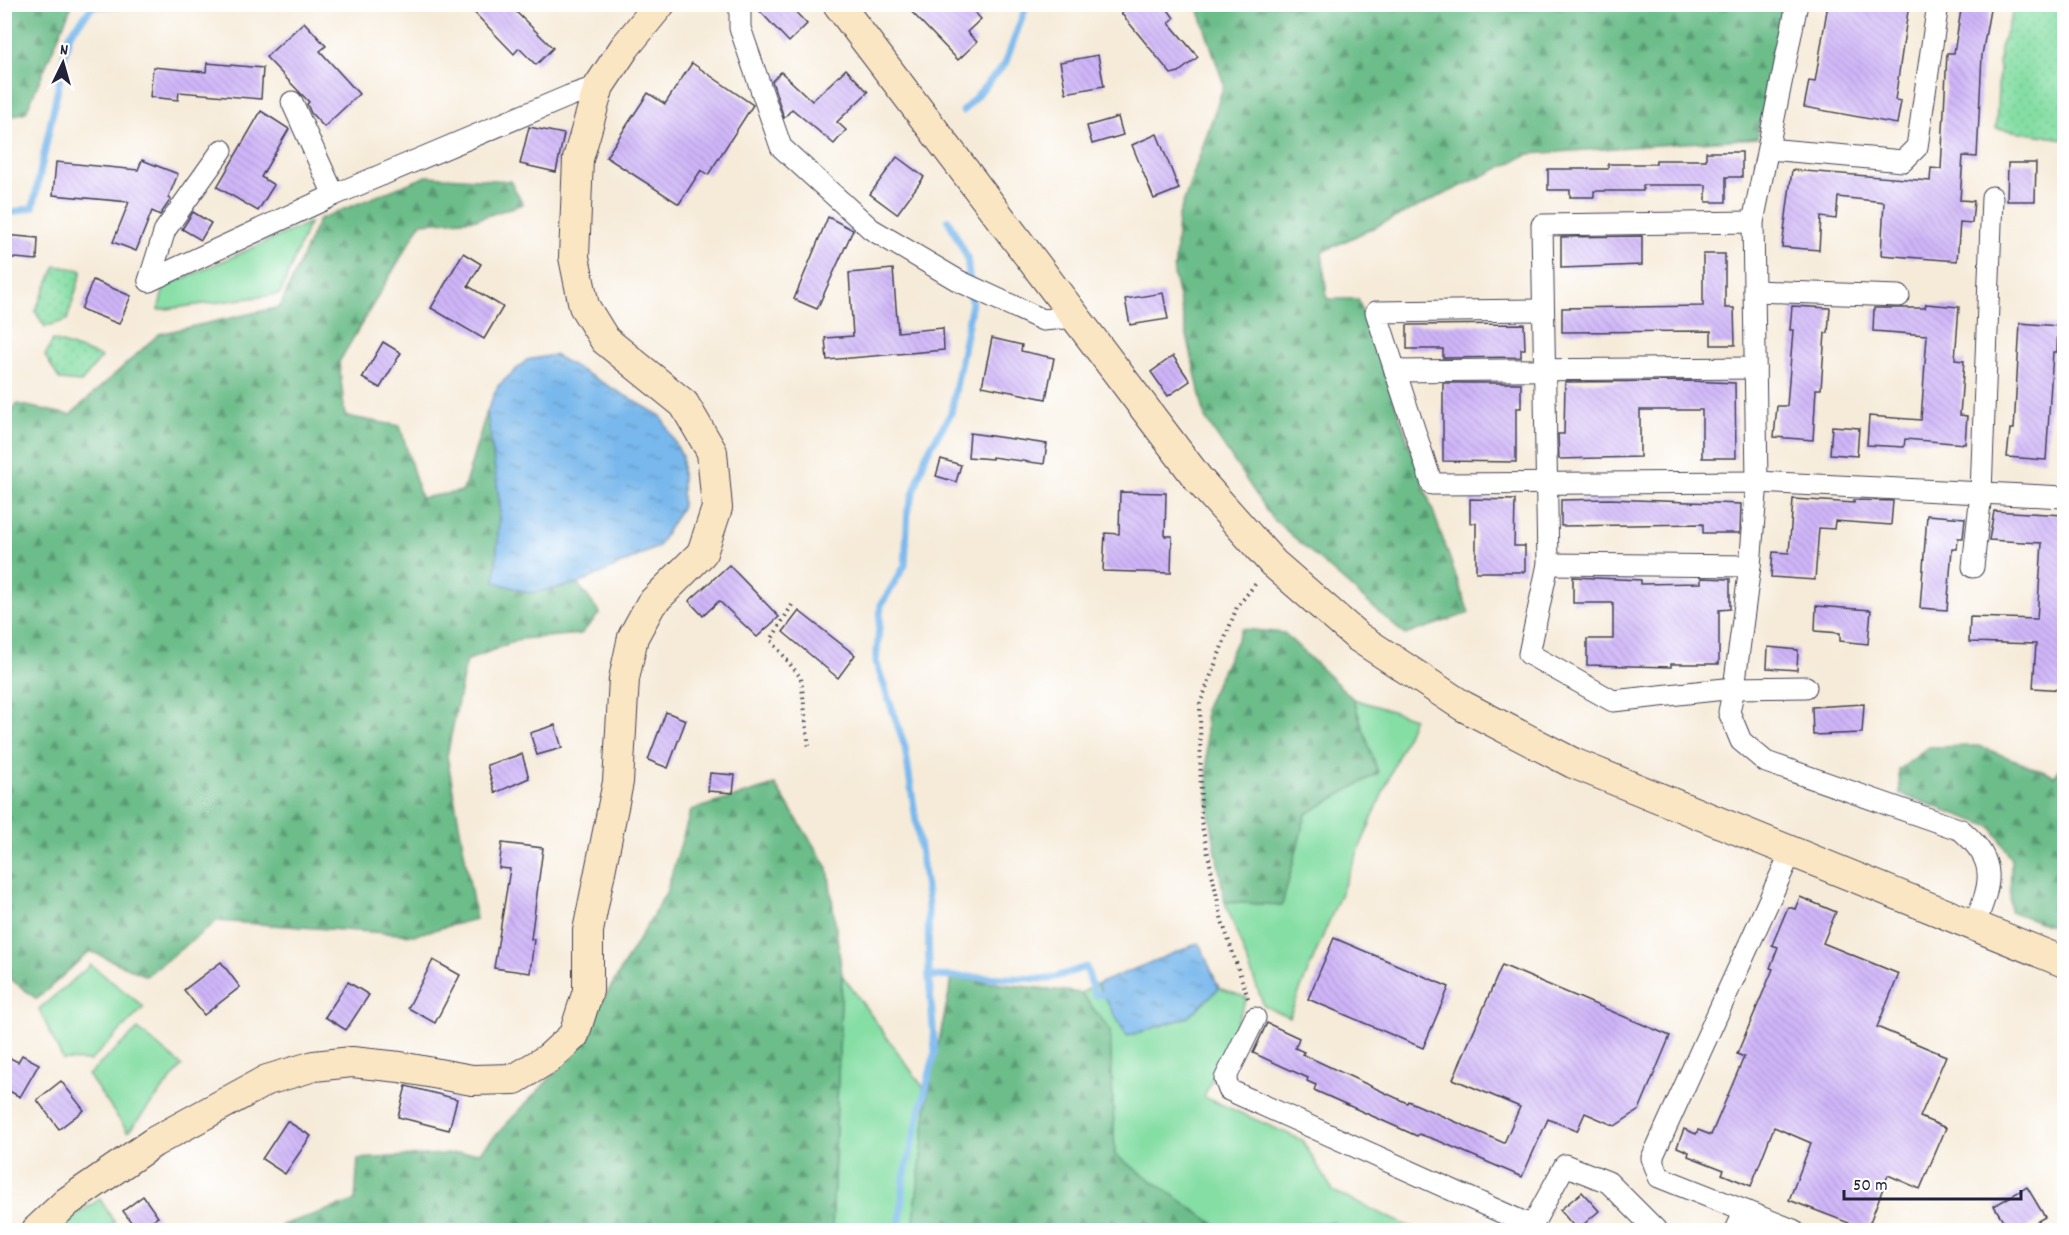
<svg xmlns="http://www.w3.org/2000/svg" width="2069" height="1235" font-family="Dekko,sans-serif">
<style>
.green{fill:#85dea4;stroke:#548070;stroke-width:1.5}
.forest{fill:url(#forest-firs);stroke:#477062;stroke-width:1.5}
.garden{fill:url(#garden-dots);stroke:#548070;stroke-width:1.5}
.water{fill:url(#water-ripples);stroke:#4d6d94;stroke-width:1.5}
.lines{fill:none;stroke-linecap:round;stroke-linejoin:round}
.stream{stroke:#78b8ec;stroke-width:7}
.building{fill:url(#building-back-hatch)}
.street-casing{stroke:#424053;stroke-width:23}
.secondary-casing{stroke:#424053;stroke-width:32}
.path{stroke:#424053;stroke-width:4;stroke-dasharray:1.5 4.5;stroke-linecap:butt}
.street{stroke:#fff;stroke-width:21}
.secondary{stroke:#fbe6c4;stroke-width:30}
</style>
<defs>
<pattern id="forest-firs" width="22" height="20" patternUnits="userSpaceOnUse" patternTransform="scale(1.5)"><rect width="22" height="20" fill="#6cbd8a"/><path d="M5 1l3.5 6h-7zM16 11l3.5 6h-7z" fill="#589972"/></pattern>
<pattern id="garden-dots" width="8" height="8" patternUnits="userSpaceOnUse" patternTransform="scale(1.5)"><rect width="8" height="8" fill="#85dea4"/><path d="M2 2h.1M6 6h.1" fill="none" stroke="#73be8e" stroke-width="1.8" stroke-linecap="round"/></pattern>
<pattern id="water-ripples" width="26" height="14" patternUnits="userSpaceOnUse" patternTransform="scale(1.5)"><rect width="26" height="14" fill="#78b8ec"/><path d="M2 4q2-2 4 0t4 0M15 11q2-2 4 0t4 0" fill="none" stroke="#6295c0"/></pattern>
<pattern id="building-back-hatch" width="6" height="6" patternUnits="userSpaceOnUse" patternTransform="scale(1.5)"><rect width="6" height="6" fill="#cfb5f8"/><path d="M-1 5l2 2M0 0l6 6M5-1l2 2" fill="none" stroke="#b19bd6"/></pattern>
</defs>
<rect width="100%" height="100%" fill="#fff"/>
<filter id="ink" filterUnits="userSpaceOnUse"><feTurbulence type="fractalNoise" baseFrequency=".0167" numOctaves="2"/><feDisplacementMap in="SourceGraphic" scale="12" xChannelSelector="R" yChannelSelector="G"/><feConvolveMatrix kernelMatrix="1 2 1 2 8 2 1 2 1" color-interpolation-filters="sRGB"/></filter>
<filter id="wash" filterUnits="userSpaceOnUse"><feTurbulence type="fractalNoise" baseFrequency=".008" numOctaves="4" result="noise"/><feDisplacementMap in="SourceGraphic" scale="24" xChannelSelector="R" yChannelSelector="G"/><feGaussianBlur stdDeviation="1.35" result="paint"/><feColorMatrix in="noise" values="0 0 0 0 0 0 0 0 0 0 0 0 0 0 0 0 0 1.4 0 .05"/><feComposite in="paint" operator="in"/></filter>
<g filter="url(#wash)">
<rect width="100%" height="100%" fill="#f6ebd9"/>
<!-- green -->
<g class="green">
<path d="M309,223L280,294L158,310L164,287Z"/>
<path d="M1353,699L1414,718L1289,1017L1264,1006L1225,902L1282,905L1306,814L1378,773Z"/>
<path d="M91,965L144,1007L90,1061L63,1060L39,1009Z"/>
<path d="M842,975L928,1094L913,1230H832Z"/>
<path d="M1097,984L1127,1036L1188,1017L1219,988L1247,998L1204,1097L1302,1140L1333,1191L1416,1230H1340L1333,1222L1223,1230L1115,1155L1110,1030L1081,993Z"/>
<path d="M138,1029L182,1066L128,1132L88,1075Z"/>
<path d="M100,1199L119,1230H54Z"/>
</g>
<!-- forest -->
<g class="forest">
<path d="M5,4L72,5L26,112L5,118Z"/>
<path d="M1197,5H1785L1757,138L1529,154L1322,252L1327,299H1358L1469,613L1405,635L1271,517L1205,418L1174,275L1178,218L1224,85Z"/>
<path d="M427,176L510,181L523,204L477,219L421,223L339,362L345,416L400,426L421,498L463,491L487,411L500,507L495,582L529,593L578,584L600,613L581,634L520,639L466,661L447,756L476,919L414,935L217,921L146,976L90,951L37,999L5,975L4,416L17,404L70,415L159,334L280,307L319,219Z"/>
<path d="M1242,629L1284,633L1353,699L1378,773L1306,814L1282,905L1225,902L1209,813L1205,707Z"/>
<path d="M1979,746L2055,776L2064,762V931L2010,911L2011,858L1992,827L1900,794L1899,770L1929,747Z"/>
<path d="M775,785L828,868L842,975L832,1230H279L282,1225L355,1201L358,1159L480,1152L554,1074L606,995L666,893L691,810Z"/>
<path d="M952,978L1081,993L1110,1030L1115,1155L1223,1230H913L928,1094Z"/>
<path d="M1333,1222L1340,1230H1234Z"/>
</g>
<!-- garden -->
<g class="garden">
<path d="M2016,4L2064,5V139L1996,128L2000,48Z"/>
<path d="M56,266L82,270L67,320L45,327L35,311Z"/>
<path d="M53,340L102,357L81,382L60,380L45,356Z"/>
</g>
<!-- water -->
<g class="water">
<path d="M554,355L661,416L682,456V506L658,547L578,584L529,593L495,582L500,507L487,411L498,386L527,360Z"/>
<path d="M1199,943L1219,988L1188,1017L1127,1036L1097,984Z"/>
</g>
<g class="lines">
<!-- stream -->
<g class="stream">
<path d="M963,111L1005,64L1027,4"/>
<path d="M4,215L33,207L69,35L93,6L167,4"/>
<path d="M929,976L1049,979L1086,967L1095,995L1110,994"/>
<path d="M899,1230L904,1178L935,1052L929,976L928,902L905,747L876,662L881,605L905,565L908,510L926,455L951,413L972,303L967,257L948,220"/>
</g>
</g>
<g id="blocks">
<!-- building -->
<g class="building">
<path d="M466,4H508L553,48L536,65L519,48L514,54Z"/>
<path d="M753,4H788L807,24L789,42Z"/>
<path d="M904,4H967L981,19L967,32L977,42L958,60Z"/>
<path d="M1132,4H1164L1174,18L1169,23L1198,57L1179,72L1171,74L1121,13Z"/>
<path d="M1828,4H1909L1895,100L1901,101L1897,124L1804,107L1809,81L1815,82Z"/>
<path d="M1962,4H1991L1982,55L1977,157L1963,156L1960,200L1974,201L1972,223L1960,222L1957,261L1881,255L1884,202L1838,197L1836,219L1821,217L1819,250L1782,247L1792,170L1930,181L1931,168L1941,169L1947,53H1954Z"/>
<path d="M304,22L326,46L320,51L359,94L324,127L311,113L307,104L309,102L266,57Z"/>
<path d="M1098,55L1104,86L1066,93L1060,62Z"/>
<path d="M207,63L263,68L261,99L179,92L178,100L150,97L153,67L206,72Z"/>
<path d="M692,63L753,105L708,175L701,170L679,204L606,157L648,93L665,104Z"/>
<path d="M846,69L868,92L837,122L846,130L834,144L792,109L784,118L772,81L781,72L812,101Z"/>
<path d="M261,111L289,129L261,177L274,185L258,211L217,187Z"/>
<path d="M1118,117L1123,135L1092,144L1087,126Z"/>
<path d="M529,127L564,134L556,172L520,164Z"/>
<path d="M1157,134L1179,189L1154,199L1132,145Z"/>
<path d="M1706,152H1742V177H1726V202H1706V185H1643V191H1594V197H1570V190H1548V169H1608V164H1656V160H1706Z"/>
<path d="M897,157L924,177L897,214L870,194Z"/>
<path d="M142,160L178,174L168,198L171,199L160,215L152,211L136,251L113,242L129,202L53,195L56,162L138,170Z"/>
<path d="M2008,163H2036L2035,201H2007Z"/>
<path d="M193,212L211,223L201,240L182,229Z"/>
<path d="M828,217L853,230L817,309L794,299Z"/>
<path d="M4,235L38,238L37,260L4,257Z"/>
<path d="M1642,236V265L1561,268V237Z"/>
<path d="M463,253L481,264L468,286L503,307L484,339L431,308Z"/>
<path d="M1703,254H1725V308H1734L1735,345H1711V331L1562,332V308L1703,306Z"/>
<path d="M893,269L898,332L943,328L944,350L827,360L825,338L853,336L849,273Z"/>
<path d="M93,280L131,296L119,324L81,309Z"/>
<path d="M1163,293L1168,319L1130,325L1125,299Z"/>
<path d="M1926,304L1959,307L1955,360L1964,361L1960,415L1967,416L1965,444L1905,439L1904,447L1867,445L1869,416L1921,420L1927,335L1873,331L1874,308H1925Z"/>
<path d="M1792,306L1830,308L1828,333H1825L1821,389H1816L1813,440L1774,437L1777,406H1787L1793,330H1790Z"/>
<path d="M2020,323L2058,326L2057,352H2053L2046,460L2007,457L2010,429H2014Z"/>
<path d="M1524,324L1525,349H1521V357L1443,358V349H1407V325Z"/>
<path d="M992,338L1022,345L1021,351L1054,358L1046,399L982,386Z"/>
<path d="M383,342L401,353L380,388L362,378Z"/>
<path d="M1173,356L1190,381L1168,396L1151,372Z"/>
<path d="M1690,381L1735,383L1736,458H1702V410H1640V457L1559,459L1558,434H1564L1565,382Z"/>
<path d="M1443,383H1521V408H1516V462L1443,461Z"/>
<path d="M1832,426L1859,428L1857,456L1830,454Z"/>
<path d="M970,433L1047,444L1044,464L992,457V459L968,457Z"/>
<path d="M941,459L961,465L956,482L936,476Z"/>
<path d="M1120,492L1166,493L1165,536H1172L1171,573L1103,571L1105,533L1119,534Z"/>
<path d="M1470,499L1515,500L1514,546H1525V572H1476V523H1470Z"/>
<path d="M1609,499L1741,504L1740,533H1703V524L1561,526V500Z"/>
<path d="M1793,499L1854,503V500L1893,501L1891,525L1835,521L1834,529L1819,528L1815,580L1771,577L1773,552L1789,553Z"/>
<path d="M1994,511L2064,515V690L2033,688L2036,644L1969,642L1970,617L2037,619L2042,543L1989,540Z"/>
<path d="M1927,515L1965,518L1963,538H1958L1957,549H1952L1947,610L1920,608Z"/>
<path d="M729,565L779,617L757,637L719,601L703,616L689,601Z"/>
<path d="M1573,577L1641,580V584L1701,583V578L1730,579V609L1719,610V664H1671V667L1587,665V639H1613V603H1573Z"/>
<path d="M1816,606L1871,610L1868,644L1840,641V633L1815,631Z"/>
<path d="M799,611L855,655L838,678L783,632Z"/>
<path d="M1768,647L1798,650L1797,670L1767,668Z"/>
<path d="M1864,704L1862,733L1813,735L1812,707Z"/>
<path d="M666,712L686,720L668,768L648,760Z"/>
<path d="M555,725L562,748L537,755L530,733Z"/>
<path d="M522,754L529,778L495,793L487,765Z"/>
<path d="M710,773L735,775L733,793L708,791Z"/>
<path d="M502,843L543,848L531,939H534L530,973L494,968L510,869L499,868Z"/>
<path d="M1800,897L1836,912L1823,943L1899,974L1877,1027L1946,1056L1920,1117L1946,1128L1920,1189L1888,1175L1867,1230L1789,1200L1811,1143L1774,1127L1751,1186L1722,1174L1724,1170L1688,1156L1689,1152L1677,1147L1684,1129L1696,1134L1698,1130L1711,1135L1744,1057L1737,1054L1773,969L1770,968L1778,947L1772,945L1788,907L1795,909Z"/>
<path d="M1334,938L1449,987L1423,1048L1308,999Z"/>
<path d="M433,960L460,975L435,1023L408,1008Z"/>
<path d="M221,962L240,987L204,1015L184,990Z"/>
<path d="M1502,965L1670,1036L1639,1110L1615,1126L1585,1113L1577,1131L1548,1119L1522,1177L1439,1141L1419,1134L1417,1136L1314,1090L1316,1085L1307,1081L1308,1078L1253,1053L1267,1023L1299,1038L1295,1048L1304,1052L1302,1054L1407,1103L1408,1101L1504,1143L1520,1107L1453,1079Z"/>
<path d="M348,982L369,995L346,1030L325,1017Z"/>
<path d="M4,1055L18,1062L22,1055L39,1064L20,1097L4,1088Z"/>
<path d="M61,1081L84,1110L59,1129L37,1100Z"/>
<path d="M406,1086L457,1099L449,1130L398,1117Z"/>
<path d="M287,1121L311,1136L285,1174L262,1159Z"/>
<path d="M2027,1187L2045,1217L2022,1230H2009L1994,1206Z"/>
<path d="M1582,1192L1599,1211L1577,1230L1560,1210Z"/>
<path d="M143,1196L158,1217L137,1230L123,1211Z"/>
</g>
</g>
</g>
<g filter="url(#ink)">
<use href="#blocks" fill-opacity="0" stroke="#424053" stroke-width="1.5"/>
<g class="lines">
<defs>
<g id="street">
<path d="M740,4V28L781,147L871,229L959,281L1043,320L1076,317"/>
<path d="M1797,4L1753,222L1757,482L1750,566L1734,688L1806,687"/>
<path d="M292,102L334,195"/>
<path d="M1769,149L1903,161L1917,147L1938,4"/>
<path d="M1753,222L1542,225L1548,564L1529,654L1613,701L1734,688L1729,712L1741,741L1766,762L1961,830C1999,863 1991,883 1974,926"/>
<path d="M149,281L334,195L569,96L599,86"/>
<path d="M149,281L165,230L222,150"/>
<path d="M1754,291L1899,296"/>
<path d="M1543,310L1376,312L1432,484L1757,482L2064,497"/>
<path d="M1395,371L1755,368"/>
<path d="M1548,564L1750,566"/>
<path d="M1973,567L1981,493L1992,197"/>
<path d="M1792,850L1652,1158L1659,1177L1793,1230"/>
<path d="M1255,1018L1225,1079L1229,1090L1532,1226"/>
<path d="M1535,1230L1532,1226L1565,1165L1608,1182L1656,1230"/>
<path d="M1736,1230L1745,1211"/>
</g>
<g id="secondary">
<path d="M838,4L1199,480L1273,563L1358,637L1463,706L1573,763L2064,962"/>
<path d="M37,1230L67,1202L154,1142L267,1080L314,1066L352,1062L400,1067L472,1080L515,1079L549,1058L574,1035L588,991V931L618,782L624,679L633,637L651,604L702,553L717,508L712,452L684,404L605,340L584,306L574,257L578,159L599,86L625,47L660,4"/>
</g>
</defs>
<!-- street casing -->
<use href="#street" class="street-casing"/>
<!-- secondary casing -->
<use href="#secondary" class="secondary-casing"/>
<!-- path -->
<g class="path">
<path d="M792,605L771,640L801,678L809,748"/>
<path d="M1248,998L1222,921L1201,821L1200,704L1237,607L1257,582"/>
</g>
<!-- street -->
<use href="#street" class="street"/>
<!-- secondary -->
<use href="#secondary" class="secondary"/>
</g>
</g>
<!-- margin -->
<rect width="2069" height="1235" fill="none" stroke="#fff" stroke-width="24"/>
<!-- north arrow -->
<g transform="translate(63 63) rotate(5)" stroke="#ffffff" stroke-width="4.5" paint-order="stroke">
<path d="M0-4.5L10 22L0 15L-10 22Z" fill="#22223b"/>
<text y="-9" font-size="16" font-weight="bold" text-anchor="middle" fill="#22223b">N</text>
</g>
<!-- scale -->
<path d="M1844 1190v9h177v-9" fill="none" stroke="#22223b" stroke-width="3"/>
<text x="1853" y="1190" font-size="18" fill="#22223b" stroke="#ffffff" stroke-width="4.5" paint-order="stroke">50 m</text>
</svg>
